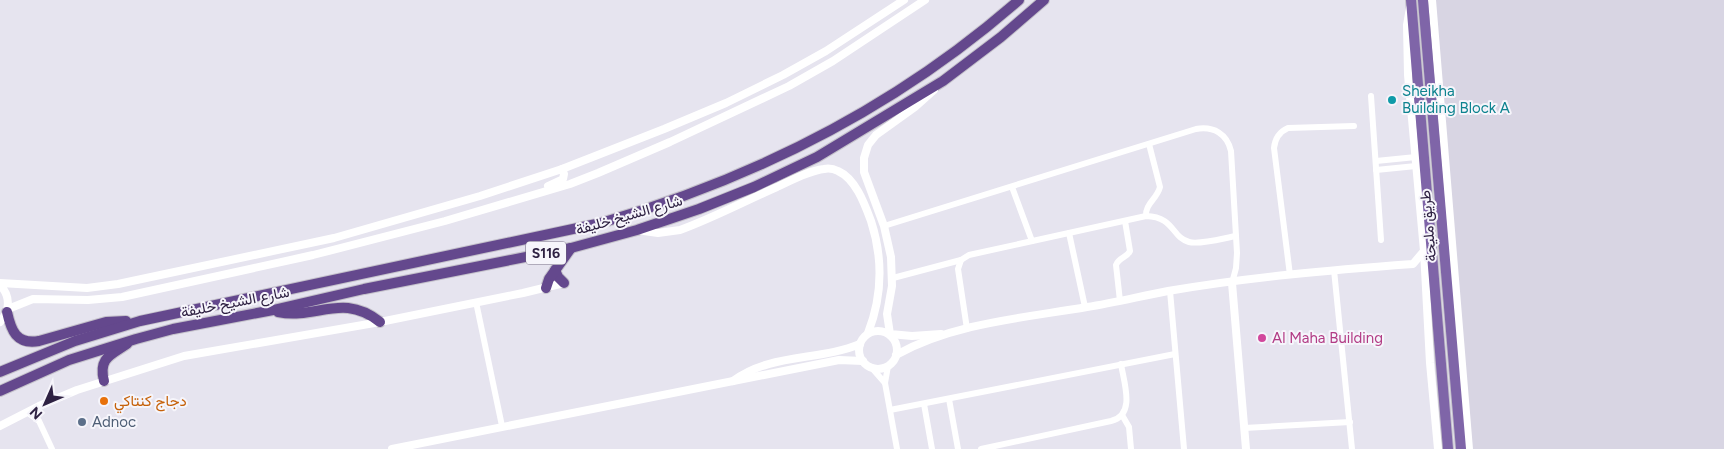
<svg xmlns="http://www.w3.org/2000/svg" width="1724" height="449" font-family="Figtree,Vazirmatn,sans-serif">
<style>
.built{fill:#d8d5e3}
.lines{fill:none;stroke-linecap:round;stroke-linejoin:round}
.primary-casing{stroke:#c4c1ca;stroke-width:12}
.trunk-casing{stroke:#c4c1ca;stroke-width:12}
.minor{stroke:#fff;stroke-width:6}
.tertiary{stroke:#fff;stroke-width:8}
.primary{stroke:#7f65a8;stroke-width:10}
.trunk{stroke:#64488d;stroke-width:10}
.culture-dot{fill:#0f9aa8;stroke:#f6f5fb;stroke-width:2}
.hotel-dot{fill:#d1479c;stroke:#f6f5fb;stroke-width:2}
.food-dot{fill:#e8710a;stroke:#f6f5fb;stroke-width:2}
.service-dot{fill:#5c6f8a;stroke:#f6f5fb;stroke-width:2}
.labels{text-anchor:middle;dominant-baseline:central;stroke-width:4;stroke-linejoin:round;paint-order:stroke}
.shield{fill:#f6f5fb;stroke:#6a617a;stroke-width:1}
.shield-label{font-size:14px;font-weight:bold;fill:#2e2142}
.culture-label{font-size:15px;fill:#0d838f;stroke:#f6f5fb;text-anchor:start}
.street-label{font-size:15px;fill:#2e2142;stroke:#f6f5fb}
.hotel-label{font-size:15px;fill:#b23c85;stroke:#f6f5fb;text-anchor:start}
.food-label{font-size:15px;fill:#c56008;stroke:#f6f5fb;text-anchor:start}
.service-label{font-size:15px;fill:#4e5e75;stroke:#f6f5fb;text-anchor:start}
</style>
<rect width="100%" height="100%" fill="#e6e4ef"/>
<!-- built -->
<path class="built" d="M1430,0H1724V449H1465Z"/>
<g class="lines">
<defs>
<g id="primary">
<path d="M1411,0L1448,449"/>
<path d="M1423,0L1461,449"/>
</g>
<g id="trunk">
<path d="M555,270L558,277L564,283"/>
<path d="M546,288L549,279L571,248"/>
<path d="M7,312C11,330 16,345 39,341L106,322L126,321"/>
<path d="M278,312C317,320 342,292 380,322"/>
<path d="M0,372L75,341L140,321L601,223C756,178 898,106 1019,0"/>
<path d="M104,381C98,358 111,355 127,344"/>
<path d="M0,391L69,360L136,339L173,329L273,310L364,289L571,248L637,230L699,209L754,187L817,157L943,81L1001,37L1044,0"/>
</g>
</defs>
<!-- primary casing -->
<use href="#primary" class="primary-casing"/>
<!-- trunk casing -->
<use href="#trunk" class="trunk-casing"/>
<!-- minor -->
<g class="minor">
<path d="M1371,96L1381,240"/>
<path d="M1376,161L1416,157"/>
<path d="M1376,170L1416,166"/>
<path d="M1012,187L1032,241"/>
<path d="M1146,216C1145,204 1157,199 1160,187L1149,144"/>
<path d="M884,226L1196,129C1214,126 1227,134 1231,151L1237,253L1236,268L1232,283"/>
<path d="M1069,233L1085,307"/>
<path d="M1334,270L1352,449"/>
<path d="M1290,275L1274,148C1275,138 1279,132 1288,128L1354,126"/>
<path d="M893,278L961,260"/>
<path d="M1170,291L1184,449"/>
<path d="M1120,301L1116,265C1119,257 1127,258 1130,251L1125,221"/>
<path d="M476,302L502,426"/>
<path d="M967,329L958,269L961,260L969,255L1146,216C1175,217 1171,237 1189,242C1200,245 1224,238 1236,236"/>
<path d="M888,366L885,383L897,449"/>
<path d="M871,367L885,383"/>
<path d="M949,399L958,449"/>
<path d="M924,404L932,449"/>
<path d="M890,410L1175,354"/>
<path d="M27,412L39,421L52,449"/>
<path d="M1122,415L1129,427L1131,449"/>
<path d="M1244,428L1350,422"/>
<path d="M981,449L1111,421C1136,415 1124,383 1121,364"/>
</g>
<!-- tertiary -->
<g class="tertiary">
<path d="M1432,0L1469,449"/>
<path d="M1410,8L1407,25L1408,75L1424,251L1430,363L1438,449"/>
<path d="M934,90L915,107L876,135L868,145L864,158V172L884,226L891,257L892,286L887,314L890,334L912,336L941,334"/>
<path d="M548,186L563,179L564,174L562,169"/>
<path d="M637,230L658,233L680,230C713,218 745,201 777,187C792,180 808,171 824,169C829,168 834,169 838,171C856,179 865,205 871,221C883,258 882,297 868,333"/>
<path d="M0,283L87,288L118,284L334,238L480,196L562,169L664,129L726,103L783,75L826,51L904,0"/>
<path d="M1232,283L1246,449"/>
<path d="M0,285C11,296 10,311 0,322"/>
<path d="M8,309L33,299L88,300L122,297L313,255L445,221L570,184L598,173L670,142L789,86L833,61L925,0"/>
<circle cx="878" cy="350" r="19"/>
<path d="M896,355C954,323 1023,318 1087,307C1114,303 1141,296 1168,291C1249,277 1331,270 1413,264L1424,251"/>
<path d="M733,381C770,353 819,361 860,344"/>
<path d="M0,426L39,406L77,390L184,356L380,322L523,293L564,283"/>
<path d="M392,449L839,360L863,361"/>
</g>
<!-- primary -->
<use href="#primary" class="primary"/>
<!-- trunk -->
<use href="#trunk" class="trunk"/>
</g>
<!-- markers -->
<circle class="culture-dot" cx="1392" cy="100" r="5"/>
<circle class="hotel-dot" cx="1262" cy="338" r="5"/>
<circle class="food-dot" cx="104" cy="401" r="5"/>
<circle class="service-dot" cx="82" cy="422" r="5"/>
<g class="labels">
<!-- shield labels -->
<rect class="shield" x="526" y="241.5" width="40" height="23" rx="4"/>
<g class="shield-label">
<text x="546" y="253">S116</text>
</g>
<!-- culture labels -->
<g class="culture-label">
<text x="1402" y="91">Sheikha<tspan x="1402" dy="17">Building Block A</tspan></text>
</g>
<!-- street labels -->
<g class="street-label">
<text transform="translate(629 215) rotate(-16)">شارع الشيخ خليفة</text>
<text transform="translate(1428 226) rotate(-95)">طريق مليحة</text>
<text transform="translate(235 302) rotate(-11)">شارع الشيخ خليفة</text>
</g>
<!-- hotel labels -->
<g class="hotel-label">
<text x="1272" y="338">Al Maha Building</text>
</g>
<!-- food labels -->
<g class="food-label">
<text x="114" y="401">دجاج كنتاكي</text>
</g>
<!-- service labels -->
<g class="service-label">
<text x="92" y="422">Adnoc</text>
</g>
</g>
<!-- north arrow -->
<g transform="translate(45 404) rotate(225)" stroke="#f6f5fb" stroke-width="4" paint-order="stroke">
<path d="M0-4L9 19L0 12L-9 19Z" fill="#2e2142"/>
<text y="-8" font-size="14" font-weight="bold" text-anchor="middle" fill="#2e2142">N</text>
</g>
</svg>
